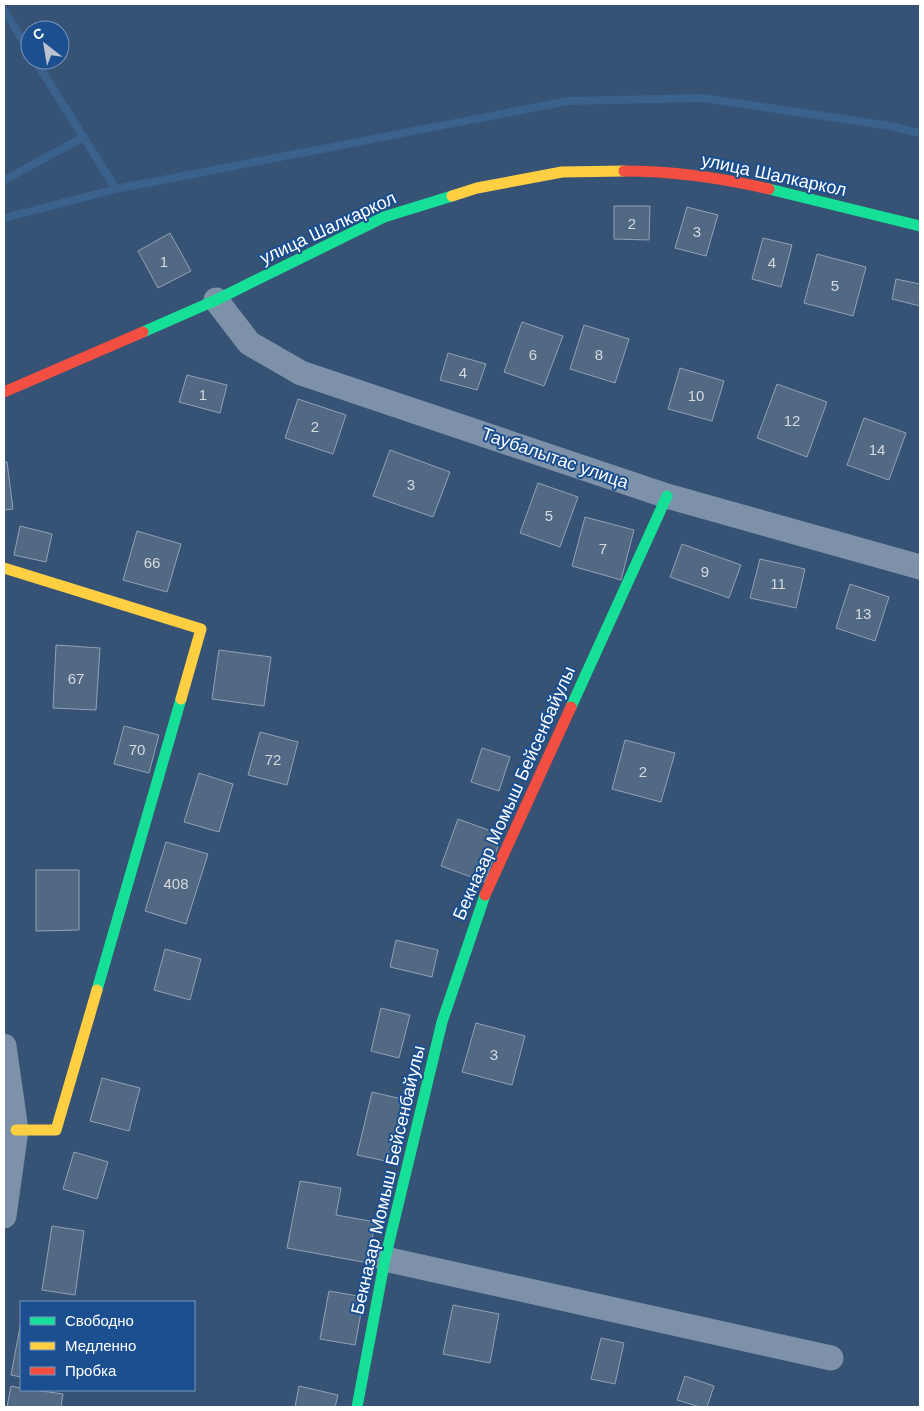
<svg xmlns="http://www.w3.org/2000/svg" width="924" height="1411" font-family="Helvetica,sans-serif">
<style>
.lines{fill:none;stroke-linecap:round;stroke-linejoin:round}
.stream{stroke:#3b618d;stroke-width:8}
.building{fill:#526984;stroke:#92a2b6}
.street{stroke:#7d92a8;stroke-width:25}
.fast{stroke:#16e098;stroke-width:11}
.slow{stroke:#ffcf43;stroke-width:11}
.jam{stroke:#f24e42;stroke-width:11}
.labels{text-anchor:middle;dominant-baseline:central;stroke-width:4;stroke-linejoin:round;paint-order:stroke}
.number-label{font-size:15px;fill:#d4dae0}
.street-label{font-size:18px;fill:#fff;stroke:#1b4f8f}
</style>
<rect width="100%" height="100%" fill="#365274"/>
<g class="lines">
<!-- stream -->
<g class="stream">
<path d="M4,10L30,52"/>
<path d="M35,60L116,189"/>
<path d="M4,180L84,137"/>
<path d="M4,218L116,189L568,101L703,98L890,126L920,133"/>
</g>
</g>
<!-- building -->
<g class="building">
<path d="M614,206H650L649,240L614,239Z"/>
<path d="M687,207L718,215L706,256L675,248Z"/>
<path d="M170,233L191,271L158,288L138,251Z"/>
<path d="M763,238L792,245L781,287L752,279Z"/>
<path d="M817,254L866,267L853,316L804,303Z"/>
<path d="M896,279L920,284V306L892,299Z"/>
<path d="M522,322L563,336L544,386L504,372Z"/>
<path d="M584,325L629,339L615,383L570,369Z"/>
<path d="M448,353L486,364L477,390L440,380Z"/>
<path d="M680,368L724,381L712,421L668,409Z"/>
<path d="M187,375L227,385L220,413L179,402Z"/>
<path d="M777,384L827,402L807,457L757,438Z"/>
<path d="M298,399L346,415L333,454L285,438Z"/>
<path d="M864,418L906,433L889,480L847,465Z"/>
<path d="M390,450L450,472L433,517L373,496Z"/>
<path d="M4,462H7L13,509L4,510Z"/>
<path d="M538,483L578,497L560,547L520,533Z"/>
<path d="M585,517L634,530L621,580L572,566Z"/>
<path d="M20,526L52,534L46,562L14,555Z"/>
<path d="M137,531L181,544L167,592L123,580Z"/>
<path d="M682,544L741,565L729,598L670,577Z"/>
<path d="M760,559L805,569L796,608L750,598Z"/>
<path d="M850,584L889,597L875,641L836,628Z"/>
<path d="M56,645L100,648L96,710L53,708Z"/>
<path d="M219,650L271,657L264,706L212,699Z"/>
<path d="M124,726L159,735L149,773L114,764Z"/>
<path d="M260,732L298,742L287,785L248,775Z"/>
<path d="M625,740L675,753L661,802L612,789Z"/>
<path d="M482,748L510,757L499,791L471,782Z"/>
<path d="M199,773L233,784L219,832L184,822Z"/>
<path d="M458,819L502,835L485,882L441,866Z"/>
<path d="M166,842L208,854L186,924L145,911Z"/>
<path d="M36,870H79V930L36,931Z"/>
<path d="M396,940L438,950L432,977L390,967Z"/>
<path d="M165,949L201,959L190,1000L154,990Z"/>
<path d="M381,1008L410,1015L399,1058L371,1051Z"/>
<path d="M476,1023L525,1036L512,1085L462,1072Z"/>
<path d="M102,1078L140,1088L129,1131L90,1121Z"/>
<path d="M372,1092L410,1101L395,1163L357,1155Z"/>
<path d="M74,1152L108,1162L97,1199L63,1189Z"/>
<path d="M300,1181L341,1188L336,1215L375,1222L368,1263L287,1248Z"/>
<path d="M52,1226L84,1231L75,1295L42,1290Z"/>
<path d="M329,1291L364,1297L355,1345L320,1339Z"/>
<path d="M453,1305L499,1314L490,1363L443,1354Z"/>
<path d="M21,1322V1377L11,1375Z"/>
<path d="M601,1338L624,1343L615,1384L591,1379Z"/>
<path d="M685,1376L714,1386L707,1407H700L677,1400Z"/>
<path d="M11,1386L21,1388V1390H34L63,1394L61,1407H7Z"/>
<path d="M299,1386L338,1395L335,1407H295Z"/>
</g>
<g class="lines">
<!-- street -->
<g class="street">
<path d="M216,300L249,343L301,373L667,496L920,567"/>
<path d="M4,1046L16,1130L4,1216"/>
<path d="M385,1259L831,1358"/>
</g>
<!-- fast -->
<g class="fast">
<path d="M769,189L920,226"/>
<path d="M143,332L216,300L384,217L452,196"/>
<path d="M571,707L667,496"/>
<path d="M97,990L181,699"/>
<path d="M357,1407L385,1259L442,1022L485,895"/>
</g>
<!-- slow -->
<g class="slow">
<path d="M452,196L477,188L562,172L624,171"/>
<path d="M4,568L201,629L181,699"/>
<path d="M16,1130H56L97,990"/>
</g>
<!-- jam -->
<g class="jam">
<path d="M624,171C672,171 722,178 769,189"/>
<path d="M4,392L143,332"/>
<path d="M485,895L571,707"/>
</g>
</g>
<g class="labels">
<!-- number labels -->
<g class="number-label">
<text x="632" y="223">2</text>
<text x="697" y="231">3</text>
<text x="164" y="261">1</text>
<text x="772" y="262">4</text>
<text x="835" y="285">5</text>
<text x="533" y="354">6</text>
<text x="599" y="354">8</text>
<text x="463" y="372">4</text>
<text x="203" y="394">1</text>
<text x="696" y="395">10</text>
<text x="792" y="420">12</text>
<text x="315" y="426">2</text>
<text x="877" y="449">14</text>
<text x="411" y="484">3</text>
<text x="549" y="515">5</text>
<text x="603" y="548">7</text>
<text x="152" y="562">66</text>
<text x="705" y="571">9</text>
<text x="778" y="583">11</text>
<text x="863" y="613">13</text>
<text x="76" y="678">67</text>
<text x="137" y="749">70</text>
<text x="273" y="759">72</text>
<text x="643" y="771">2</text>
<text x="176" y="883">408</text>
<text x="494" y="1054">3</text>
</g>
<!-- street labels -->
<g class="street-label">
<text transform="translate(774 175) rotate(12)">улица Шалкаркол</text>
<text transform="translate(328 228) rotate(-25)">улица Шалкаркол</text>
<text transform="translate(555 458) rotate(19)">Таубалытас улица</text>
<text transform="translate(514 793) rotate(-66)">Бекназар Момыш Бейсенбайулы</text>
<text transform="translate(388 1180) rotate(-77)">Бекназар Момыш Бейсенбайулы</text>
</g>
</g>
<!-- border -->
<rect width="924" height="1411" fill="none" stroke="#ffffff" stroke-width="10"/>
<!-- legend -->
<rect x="20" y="1301" width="175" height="90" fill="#1b4f8f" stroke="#7695bc"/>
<rect x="30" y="1317" width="25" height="8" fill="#16e098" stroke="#7695bc"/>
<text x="65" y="1326" font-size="15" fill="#ffffff">Свободно</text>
<rect x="30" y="1342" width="25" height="8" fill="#ffcf43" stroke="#7695bc"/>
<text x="65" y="1351" font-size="15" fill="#ffffff">Медленно</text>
<rect x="30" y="1367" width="25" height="8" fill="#f24e42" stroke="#7695bc"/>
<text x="65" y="1376" font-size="15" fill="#ffffff">Пробка</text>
<!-- north arrow -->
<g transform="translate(45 45) rotate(329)"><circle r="24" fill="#1b4f8f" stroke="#7695bc"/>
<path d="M0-4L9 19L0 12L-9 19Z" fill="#b9c2ce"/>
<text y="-8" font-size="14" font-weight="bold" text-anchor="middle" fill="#ffffff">С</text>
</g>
</svg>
